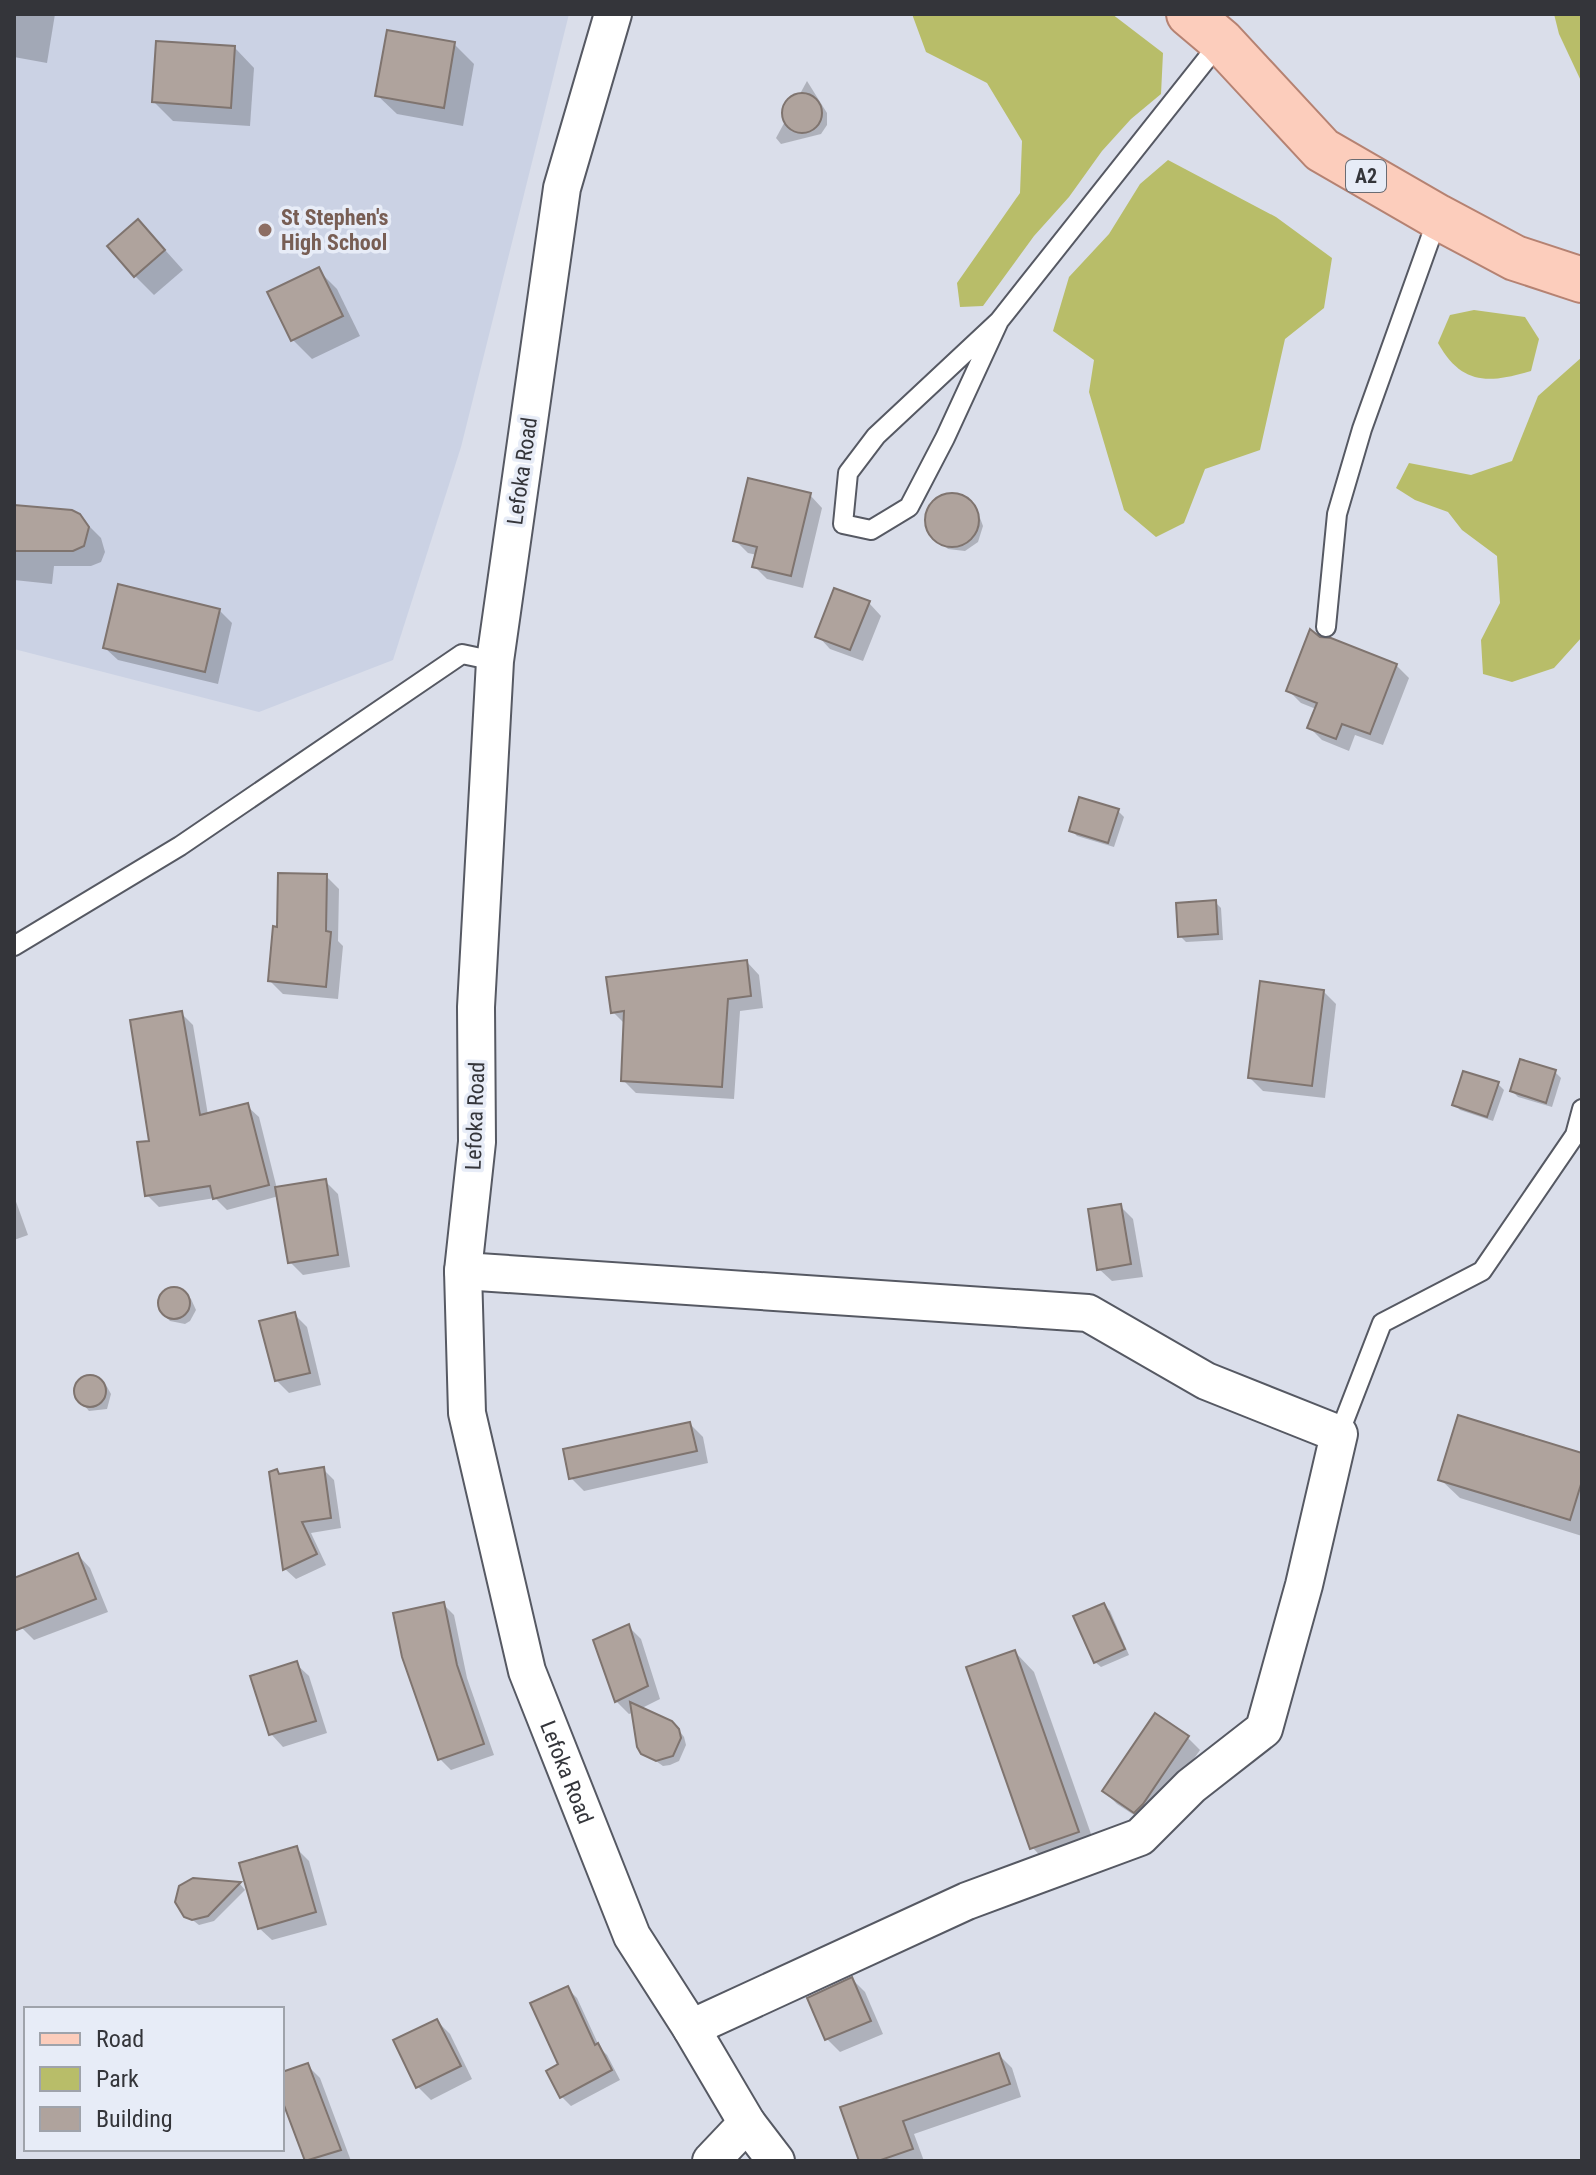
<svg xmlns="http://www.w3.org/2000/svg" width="1596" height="2175" font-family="'Roboto Condensed',sans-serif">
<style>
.built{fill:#cbd2e4}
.green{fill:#b8bd69}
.shadow{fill:#0003}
.building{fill:#afa39d;stroke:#7f746f;stroke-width:2}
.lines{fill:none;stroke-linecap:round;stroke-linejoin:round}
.service-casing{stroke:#565963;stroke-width:22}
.minor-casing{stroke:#565963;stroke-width:40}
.primary-casing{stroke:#b58272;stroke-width:48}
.service{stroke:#fff;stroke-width:18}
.minor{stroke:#fff;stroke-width:36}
.primary{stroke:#fccdbc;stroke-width:44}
.education-dot{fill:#8d6e63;stroke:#e7ecf7;stroke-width:3}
.labels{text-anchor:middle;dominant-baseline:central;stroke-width:7;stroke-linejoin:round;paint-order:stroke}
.shield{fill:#e7ecf7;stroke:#6a6c73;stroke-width:2}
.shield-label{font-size:20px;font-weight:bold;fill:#34353a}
.education-label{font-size:22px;font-weight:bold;fill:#785e54;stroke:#e7ecf7;text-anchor:start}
.street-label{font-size:22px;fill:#34353a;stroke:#e7ecf7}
</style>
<rect width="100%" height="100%" fill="#dadeea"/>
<!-- built -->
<path class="built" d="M14,14H569L461,447L393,660L259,712L14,649Z"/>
<!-- green -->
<g class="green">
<path d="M912,14H1112L1163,53L1161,94L1131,119L1102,151L1069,197L1034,236L983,306L960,307L957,283L1020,193L1022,141L987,83L926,52Z"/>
<path d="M1554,14H1582V83L1559,34Z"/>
<path d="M1168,160L1276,217L1332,258L1324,308L1285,339L1260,450L1205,469L1184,523L1156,537L1124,510L1089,392L1094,360L1053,331L1069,277L1109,234L1140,184Z"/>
<path d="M1474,310L1525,317L1539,339L1531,371C1489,383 1462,386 1438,343L1450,315Z"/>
<path d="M1582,357V637L1554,668L1512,682L1483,674L1481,640L1500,603L1497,556L1462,530L1448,512L1415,500L1396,488L1409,463L1471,475L1512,461L1538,396Z"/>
</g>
<!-- shadow -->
<g class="shadow">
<path d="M14,14H55L47,63L14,57Z"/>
<path d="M454,44L474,64L463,126L397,114L377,95Z"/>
<path d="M235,48L254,68L250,126L173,121L154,102Z"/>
<path d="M807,81L827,113V125L821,134L781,144L776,138Z"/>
<path d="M157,241L183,270L154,295L135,276Z"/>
<path d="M318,270L337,289L360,336L312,359L293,340Z"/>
<path d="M810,495L822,508L803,588L767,579L754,566L757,555L748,553L735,540Z"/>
<path d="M948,495H956L971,504L977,510L983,526L978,542L965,551L948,549L930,531L927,524L929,509L934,502Z"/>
<path d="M14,507L84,521L101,538L105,552L101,562L91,566H54L52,584L14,580Z"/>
<path d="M869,603L881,616L863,661L830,649L818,636Z"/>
<path d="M219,610L232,623L218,684L118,660L105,648Z"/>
<path d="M1319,639L1396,665L1409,678L1383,745L1355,735L1349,751L1322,740L1309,727L1316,709L1301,703L1288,690Z"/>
<path d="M1118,811L1124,817L1114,847L1077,836L1071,830Z"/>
<path d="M326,876L339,889L338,941L343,946L338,999L283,994L270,981L279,929Z"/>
<path d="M1215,902L1221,908L1223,940L1186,942L1180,936Z"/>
<path d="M747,962L759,975L763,1008L740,1011L734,1099L636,1093L623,1080L626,1025L613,1012Z"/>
<path d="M1323,991L1336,1004L1325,1098L1263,1091L1250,1078Z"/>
<path d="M181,1013L193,1025L208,1115L247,1106L259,1117L277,1189L325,1181L338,1194L350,1267L303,1275L290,1262L279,1196L227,1210L215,1198L159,1207L147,1195L152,1142Z"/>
<path d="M1555,1072L1561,1078L1552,1107L1518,1097L1512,1091Z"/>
<path d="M1498,1084L1504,1090L1493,1121L1460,1110L1455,1104Z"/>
<path d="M14,1196L28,1235L14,1240Z"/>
<path d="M1120,1206L1133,1219L1143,1277L1112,1281L1099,1269Z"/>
<path d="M174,1288L185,1292L191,1299L196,1310L190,1321L185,1324L170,1321L164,1315L160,1300L165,1291Z"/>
<path d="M294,1314L307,1327L321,1385L289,1393L276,1380Z"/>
<path d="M87,1376L99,1378L106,1385L111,1394L107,1409L89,1411L77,1397L76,1387L79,1381Z"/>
<path d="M690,1424L703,1437L708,1463L584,1491L571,1478Z"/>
<path d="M1582,1455V1536L1460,1498L1440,1479Z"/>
<path d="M323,1469L334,1480L341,1528L311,1533L326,1565L296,1579L285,1569L280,1476Z"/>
<path d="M78,1555L90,1568L108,1612L34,1640L21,1627L14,1608V1580Z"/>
<path d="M443,1604L454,1615L467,1678L494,1755L451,1770L440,1759Z"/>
<path d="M1104,1605L1110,1611L1129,1655L1101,1667L1095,1662Z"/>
<path d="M629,1627L641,1639L660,1699L640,1709L678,1729L684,1737L686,1745L679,1761L670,1765L663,1766L643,1752L634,1712L629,1714L616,1701Z"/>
<path d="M1015,1652L1034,1672L1097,1851L1051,1867L1032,1847Z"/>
<path d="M296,1664L309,1676L327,1733L283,1747L271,1734Z"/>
<path d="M1188,1738L1200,1750L1148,1824L1117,1804L1104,1791Z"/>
<path d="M296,1848L309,1861L327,1925L272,1940L259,1928Z"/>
<path d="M193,1880L240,1884L245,1890L214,1921L199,1925L186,1915Z"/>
<path d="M852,1979L865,1992L883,2034L840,2052L827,2039L810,1999Z"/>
<path d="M567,1988L577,1998L600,2048L607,2055L620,2080L571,2106L561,2096L560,2065Z"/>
<path d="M437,2021L450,2034L472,2079L431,2100L418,2087Z"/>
<path d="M999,2055L1012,2068L1021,2097L914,2134L924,2161H861L843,2108Z"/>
<path d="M307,2065L320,2078L351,2161H307L282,2094V2074Z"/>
</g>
<!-- building -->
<g class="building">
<path d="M387,30L455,42L444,108L375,96Z"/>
<path d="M156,41L235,46L231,108L152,102Z"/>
<circle cx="802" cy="113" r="20"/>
<path d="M138,219L165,250L134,277L107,246Z"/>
<path d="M319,267L343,316L291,341L267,292Z"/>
<path d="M748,478L811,493L791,576L752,567L757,547L733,541Z"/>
<circle cx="952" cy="520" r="27"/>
<path d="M14,505L72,510L80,514L89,527L84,546L73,551H14Z"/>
<path d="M118,584L220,609L205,672L103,648Z"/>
<path d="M834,588L870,601L850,650L815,637Z"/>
<path d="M1310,629L1320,637L1331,638L1397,664L1370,734L1342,724L1336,739L1307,728L1317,703L1286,691Z"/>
<path d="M1079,797L1119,809L1108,843L1069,831Z"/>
<path d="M278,873L327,874L326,931L331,932L326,987L268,981L273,926L277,927Z"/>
<path d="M1216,900L1218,934L1178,937L1176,903Z"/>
<path d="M747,960L751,996L728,999L722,1087L621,1081L624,1011L611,1013L606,977Z"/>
<path d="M1260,981L1324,990L1312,1086L1248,1078Z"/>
<path d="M182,1011L200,1115L248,1103L269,1185L213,1199L210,1186L145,1196L137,1142L149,1141L130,1020Z"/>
<path d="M1520,1059L1556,1070L1546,1103L1510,1091Z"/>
<path d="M1463,1071L1499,1082L1487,1117L1452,1105Z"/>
<path d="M326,1179L338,1255L288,1263L275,1187Z"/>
<path d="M1121,1204L1131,1264L1097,1270L1088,1209Z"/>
<circle cx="174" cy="1303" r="16"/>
<path d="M295,1312L310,1373L275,1381L259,1321Z"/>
<circle cx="90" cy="1391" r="16"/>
<path d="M1458,1415L1582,1453V1481L1570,1520L1438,1480Z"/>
<path d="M690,1422L697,1451L569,1479L563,1449Z"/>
<path d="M324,1467L331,1518L302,1522L317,1554L283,1570L269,1472L277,1469L279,1474Z"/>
<path d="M78,1553L96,1599L14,1631V1578Z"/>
<path d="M444,1602L457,1665L484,1744L438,1760L402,1657L393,1613Z"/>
<path d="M1104,1603L1125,1649L1094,1663L1073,1616Z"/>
<path d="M629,1624L648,1686L615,1702L593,1640Z"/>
<path d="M1015,1650L1079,1832L1030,1849L966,1667Z"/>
<path d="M297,1661L316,1721L269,1735L250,1676Z"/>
<path d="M630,1702L672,1721L679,1729L681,1738L673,1756L656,1761L641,1754L637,1747Z"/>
<path d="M1155,1713L1189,1736L1143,1804L1134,1813L1102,1791Z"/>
<path d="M297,1846L316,1912L258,1929L239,1863Z"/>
<path d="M193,1878L241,1882L208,1916L192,1920L184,1917L175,1902L179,1886Z"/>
<path d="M852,1977L871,2021L825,2040L807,1998Z"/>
<path d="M568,1986L595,2045L598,2043L612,2070L560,2098L546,2071L558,2064L530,2003Z"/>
<path d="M437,2019L461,2066L416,2088L393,2040Z"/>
<path d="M999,2053L1010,2084L903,2121L913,2149L878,2161H859L840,2107Z"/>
<path d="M308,2063L341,2150L305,2161L282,2100V2072Z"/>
</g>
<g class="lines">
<defs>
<g id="service">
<path d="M999,321L945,438L909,507L871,530L843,524L848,473L876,436L999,321L1221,41"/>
<path d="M1326,627L1337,514L1362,429L1438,217"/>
<path d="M14,946L180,846L462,654L495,661"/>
<path d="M1339,1434L1382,1323L1482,1271L1575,1135L1582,1109"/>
</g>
<g id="minor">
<path id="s1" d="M613,14L562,188L495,661L476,1007L477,1142L463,1271L467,1413L527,1671L632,1936L691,2028L747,2123L776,2161"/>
<path d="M463,1271L1088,1313L1206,1381L1339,1434L1304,1585L1264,1729L1191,1786L1140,1837L967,1901L691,2028"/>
<path d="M711,2161L747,2123"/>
</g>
<path id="primary" d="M1189,14L1221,41L1322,150L1438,217L1515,258L1582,280"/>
</defs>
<!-- service casing -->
<use href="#service" class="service-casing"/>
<!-- minor casing -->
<use href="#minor" class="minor-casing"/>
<!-- primary casing -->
<use href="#primary" class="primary-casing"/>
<!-- service -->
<use href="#service" class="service"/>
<!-- minor -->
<use href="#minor" class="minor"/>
<!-- primary -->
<use href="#primary" class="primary"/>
</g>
<!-- markers -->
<circle class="education-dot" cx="265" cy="230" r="8"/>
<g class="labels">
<!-- shield labels -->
<rect class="shield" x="1346" y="160" width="40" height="32" rx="6"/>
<g class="shield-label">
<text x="1366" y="176">A2</text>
</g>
<!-- education labels -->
<g class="education-label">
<text x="281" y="217">St Stephen's<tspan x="281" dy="25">High School</tspan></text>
</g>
<!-- street labels -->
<g class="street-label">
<text transform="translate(522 471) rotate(-82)">Lefoka Road</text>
<text transform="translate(475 1116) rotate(-88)">Lefoka Road</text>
<text stroke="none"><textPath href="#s1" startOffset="1786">Lefoka Road</textPath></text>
</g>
</g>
<!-- border -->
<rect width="1596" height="2175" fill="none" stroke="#34353a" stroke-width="32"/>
<!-- legend -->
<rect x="24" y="2007" width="260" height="144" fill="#e7ecf7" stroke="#9fa3ab" stroke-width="2"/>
<rect x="40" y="2033" width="40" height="12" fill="#fccdbc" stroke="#9fa3ab" stroke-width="2"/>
<text x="96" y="2047" font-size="24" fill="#34353a">Road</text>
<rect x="40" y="2067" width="40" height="24" fill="#b8bd69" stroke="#9fa3ab" stroke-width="2"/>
<text x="96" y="2087" font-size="24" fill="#34353a">Park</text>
<rect x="40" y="2107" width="40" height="24" fill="#afa39d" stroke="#9fa3ab" stroke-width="2"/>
<text x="96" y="2127" font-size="24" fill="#34353a">Building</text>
</svg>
